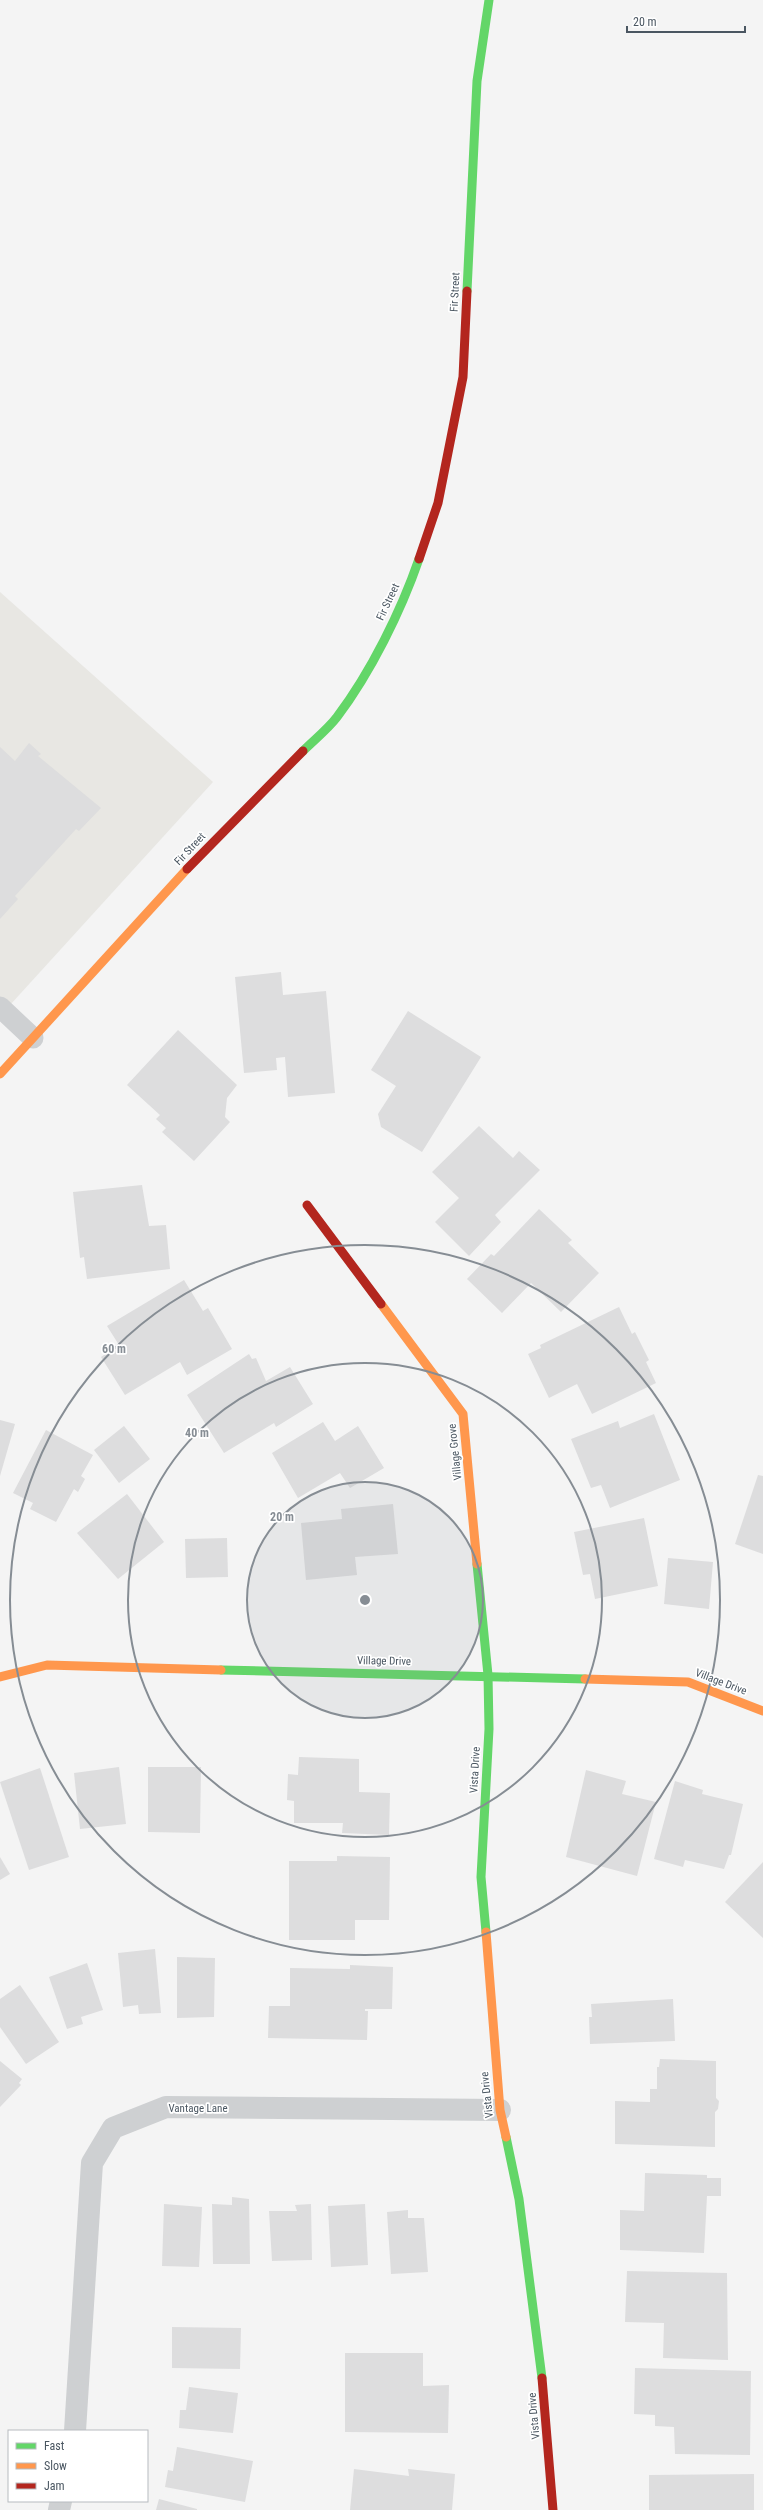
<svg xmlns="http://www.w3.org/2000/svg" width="763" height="2510" font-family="'Roboto Condensed',sans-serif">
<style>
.commercial{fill:#e8e7e3}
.building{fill:#ddddde}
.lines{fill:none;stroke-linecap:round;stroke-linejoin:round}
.lane{stroke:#ced0d2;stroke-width:21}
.street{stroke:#ced0d2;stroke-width:22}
.fast{stroke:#63d668;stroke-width:9}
.slow{stroke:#ff974d;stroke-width:9}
.jam{stroke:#b3261e;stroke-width:9}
.ring{fill:none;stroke:#868d94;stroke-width:2}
.labels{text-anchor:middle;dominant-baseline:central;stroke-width:3.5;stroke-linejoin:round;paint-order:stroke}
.street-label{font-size:11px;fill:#4a5661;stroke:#fff}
.centre{fill:#868d94;stroke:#fff;stroke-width:2}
.ring-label{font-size:12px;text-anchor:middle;font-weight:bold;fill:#868d94;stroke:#fff;stroke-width:3.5;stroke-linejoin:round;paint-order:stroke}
</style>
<rect width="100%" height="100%" fill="#f4f4f4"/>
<!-- commercial -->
<path class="commercial" d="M0,592L213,782L0,1016Z"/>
<!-- building -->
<g class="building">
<path d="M29,743L41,754L38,756L101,808L79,831L76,829L15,896L18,899L0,919V747L15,761Z"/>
<path d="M281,972L283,995L326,991L335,1093L288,1097L285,1057L276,1058L277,1070L244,1073L235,977Z"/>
<path d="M408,1011L481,1057L422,1152L381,1127L378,1114L396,1086L371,1070Z"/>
<path d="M178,1030L237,1085L227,1098L225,1117L230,1122L194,1161L162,1132L166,1128L156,1119L160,1115L127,1085Z"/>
<path d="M479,1126L513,1158L519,1151L540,1170L495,1215L501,1222L469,1256L435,1222L459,1198L432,1172Z"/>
<path d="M142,1185L149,1226L166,1225L170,1269L87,1279L84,1257L80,1258L73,1192Z"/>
<path d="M539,1209L572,1240L568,1243L599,1273L561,1312L531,1283L502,1313L467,1279L491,1254L494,1256Z"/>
<path d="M184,1280L203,1311L208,1308L232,1349L187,1375L180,1362L125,1395L101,1357L119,1345L107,1326Z"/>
<path d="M619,1307L632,1334L635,1332L649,1360L646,1362L656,1383L592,1414L577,1384L549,1398L528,1354L541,1348L540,1345Z"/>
<path d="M249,1354L252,1359L256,1358L266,1381L290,1367L313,1404L276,1427L274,1423L224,1453L187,1395Z"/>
<path d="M654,1414L680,1480L610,1508L601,1485L591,1488L571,1439L618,1421L620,1428Z"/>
<path d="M0,1420L15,1424L0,1476Z"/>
<path d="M323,1422L335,1441L358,1426L384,1468L350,1488L340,1473L298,1498L272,1453Z"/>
<path d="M124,1426L150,1459L119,1483L94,1450Z"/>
<path d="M46,1430L93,1455L81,1476L85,1479L78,1492L74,1489L56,1522L30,1509L33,1503L13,1493Z"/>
<path d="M758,1475L763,1476V1554L735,1544Z"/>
<path d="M127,1494L164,1542L118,1579L77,1533Z"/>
<path d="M393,1504L398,1554L355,1557L357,1575L306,1580L301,1523L342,1519L341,1509Z"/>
<path d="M644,1518L658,1586L595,1599L590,1574L583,1575L574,1532Z"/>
<path d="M227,1538L228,1577L186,1578L185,1539Z"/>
<path d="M668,1558L713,1562L709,1609L664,1604Z"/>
<path d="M299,1757L359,1759V1792L390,1793L389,1835L342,1833L343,1823H294V1801L287,1800L288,1774L298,1775Z"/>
<path d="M119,1767L126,1824L80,1829L74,1773Z"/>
<path d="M148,1767H201L200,1833L148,1832Z"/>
<path d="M40,1768L69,1857L29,1870L0,1782Z"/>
<path d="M586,1770L626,1781L622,1794L656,1802L637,1876L566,1857Z"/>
<path d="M675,1781L703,1790L702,1794L743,1804L731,1855H729L724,1869L685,1860L683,1867L654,1859Z"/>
<path d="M337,1856L390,1857L389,1920H355V1940H289V1861H337Z"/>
<path d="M0,1857L10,1874L0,1880Z"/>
<path d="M763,1862V1938L725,1902Z"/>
<path d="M155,1949L161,2013L139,2014L138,2005L123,2007L118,1953Z"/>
<path d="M177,1957L215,1958L214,2017L177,2018Z"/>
<path d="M87,1963L103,2010L81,2017L83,2024L67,2029L49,1977Z"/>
<path d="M350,1965L393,1967L392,2009H365V2011H368L367,2040L268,2038L269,2006H290V1968L350,1969Z"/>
<path d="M20,1985L59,2042L26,2064L0,2027V1999Z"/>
<path d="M673,1999L675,2041L590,2044L589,2017H592L591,2004Z"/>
<path d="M660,2059L716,2061V2098L719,2101L718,2109L715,2112V2147L615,2144V2101L650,2102V2089H657V2067H659Z"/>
<path d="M0,2061L22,2079L19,2083L21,2085L0,2107Z"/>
<path d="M645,2173L707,2175V2178H721V2196H707L704,2253L620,2250V2210L644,2211Z"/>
<path d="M232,2197L249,2199L250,2264H213L212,2204L232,2205Z"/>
<path d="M164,2204L202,2207L199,2267L162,2266Z"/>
<path d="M311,2204L312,2260L272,2261L269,2211H297L295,2205Z"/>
<path d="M365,2204L368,2265L331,2267L328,2206Z"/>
<path d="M408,2210V2218H424L428,2272L391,2274L387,2212Z"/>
<path d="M627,2271L727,2273L728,2360L663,2358L664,2323L625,2322Z"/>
<path d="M172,2327L241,2328L240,2369L172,2368Z"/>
<path d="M345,2353H423V2386L449,2385L448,2433L345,2432Z"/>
<path d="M635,2368L751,2371L750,2455L675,2454L674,2427L655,2426V2415L634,2414Z"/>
<path d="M189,2387L238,2393L233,2433L179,2428L180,2410H186Z"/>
<path d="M177,2447L253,2461L245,2502L165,2487L168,2470L173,2471Z"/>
<path d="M354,2469L409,2476L408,2469L455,2474L452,2510H350Z"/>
<path d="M754,2474V2510H649V2475Z"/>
<path d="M159,2499L197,2509V2510H156Z"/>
</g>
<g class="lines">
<!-- lane -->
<path class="lane" d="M0,1007L33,1038"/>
<!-- street -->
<g class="street">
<path d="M75,2431L92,2163L113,2128L166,2107L500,2110"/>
<path d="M59,2510L61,2501"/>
</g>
<!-- fast -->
<g class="fast">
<path d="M467,291L477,81L489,0"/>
<path d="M303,751C314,740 328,729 337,717C371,672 401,611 419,559"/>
<path d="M477,1564L488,1675L489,1729L481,1877L486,1932"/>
<path d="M221,1670L585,1679"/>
<path d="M506,2137L519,2199L542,2378"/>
</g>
<!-- slow -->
<g class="slow">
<path d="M0,1074L187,869"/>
<path d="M381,1304L463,1414L477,1564"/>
<path d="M0,1677L47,1665L221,1670"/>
<path d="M585,1679L688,1682L763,1711"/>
<path d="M486,1932L500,2110L506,2137"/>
</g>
<!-- jam -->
<g class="jam">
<path d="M419,559L438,503L463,377L467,291"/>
<path d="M187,869L303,751"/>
<path d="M307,1205L381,1304"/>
<path d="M542,2378L553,2510"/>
</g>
</g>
<!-- distance rings -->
<circle cx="365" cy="1600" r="118" fill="#868d94" fill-opacity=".12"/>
<g class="ring">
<circle cx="365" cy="1600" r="118"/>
<circle cx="365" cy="1600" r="237"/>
<circle cx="365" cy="1600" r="355"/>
</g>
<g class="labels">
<!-- street labels -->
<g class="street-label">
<text transform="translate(455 292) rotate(-87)">Fir Street</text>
<text transform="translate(388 602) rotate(-65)">Fir Street</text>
<text transform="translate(190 849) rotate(-47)">Fir Street</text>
<text transform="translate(455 1452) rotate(-96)">Village Grove</text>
<text transform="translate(384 1661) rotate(1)">Village Drive</text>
<text transform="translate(721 1682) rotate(21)">Village Drive</text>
<text transform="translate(475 1770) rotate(-87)">Vista Drive</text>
<text transform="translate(487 2095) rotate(-96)">Vista Drive</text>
<text x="198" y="2108">Vantage Lane</text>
<text transform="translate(534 2416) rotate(-95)">Vista Drive</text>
</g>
</g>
<circle cx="365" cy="1600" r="6" class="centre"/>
<g class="ring-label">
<text x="114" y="1353">60 m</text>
<text x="197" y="1437">40 m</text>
<text x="282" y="1521">20 m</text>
</g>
<!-- legend -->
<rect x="8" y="2430" width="140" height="72" fill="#ffffff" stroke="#b7bbc0"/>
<rect x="16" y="2443" width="20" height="6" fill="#63d668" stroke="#b7bbc0"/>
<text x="44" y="2450" font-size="12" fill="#4a5661">Fast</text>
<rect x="16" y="2463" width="20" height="6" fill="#ff974d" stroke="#b7bbc0"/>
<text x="44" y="2470" font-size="12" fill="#4a5661">Slow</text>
<rect x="16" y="2483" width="20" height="6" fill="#b3261e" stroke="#b7bbc0"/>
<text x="44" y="2490" font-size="12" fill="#4a5661">Jam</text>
<!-- scale -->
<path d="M627 26v6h118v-6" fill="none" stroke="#4a5661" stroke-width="2"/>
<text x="633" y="26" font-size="12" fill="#4a5661" stroke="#ffffff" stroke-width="3" paint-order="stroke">20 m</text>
</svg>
